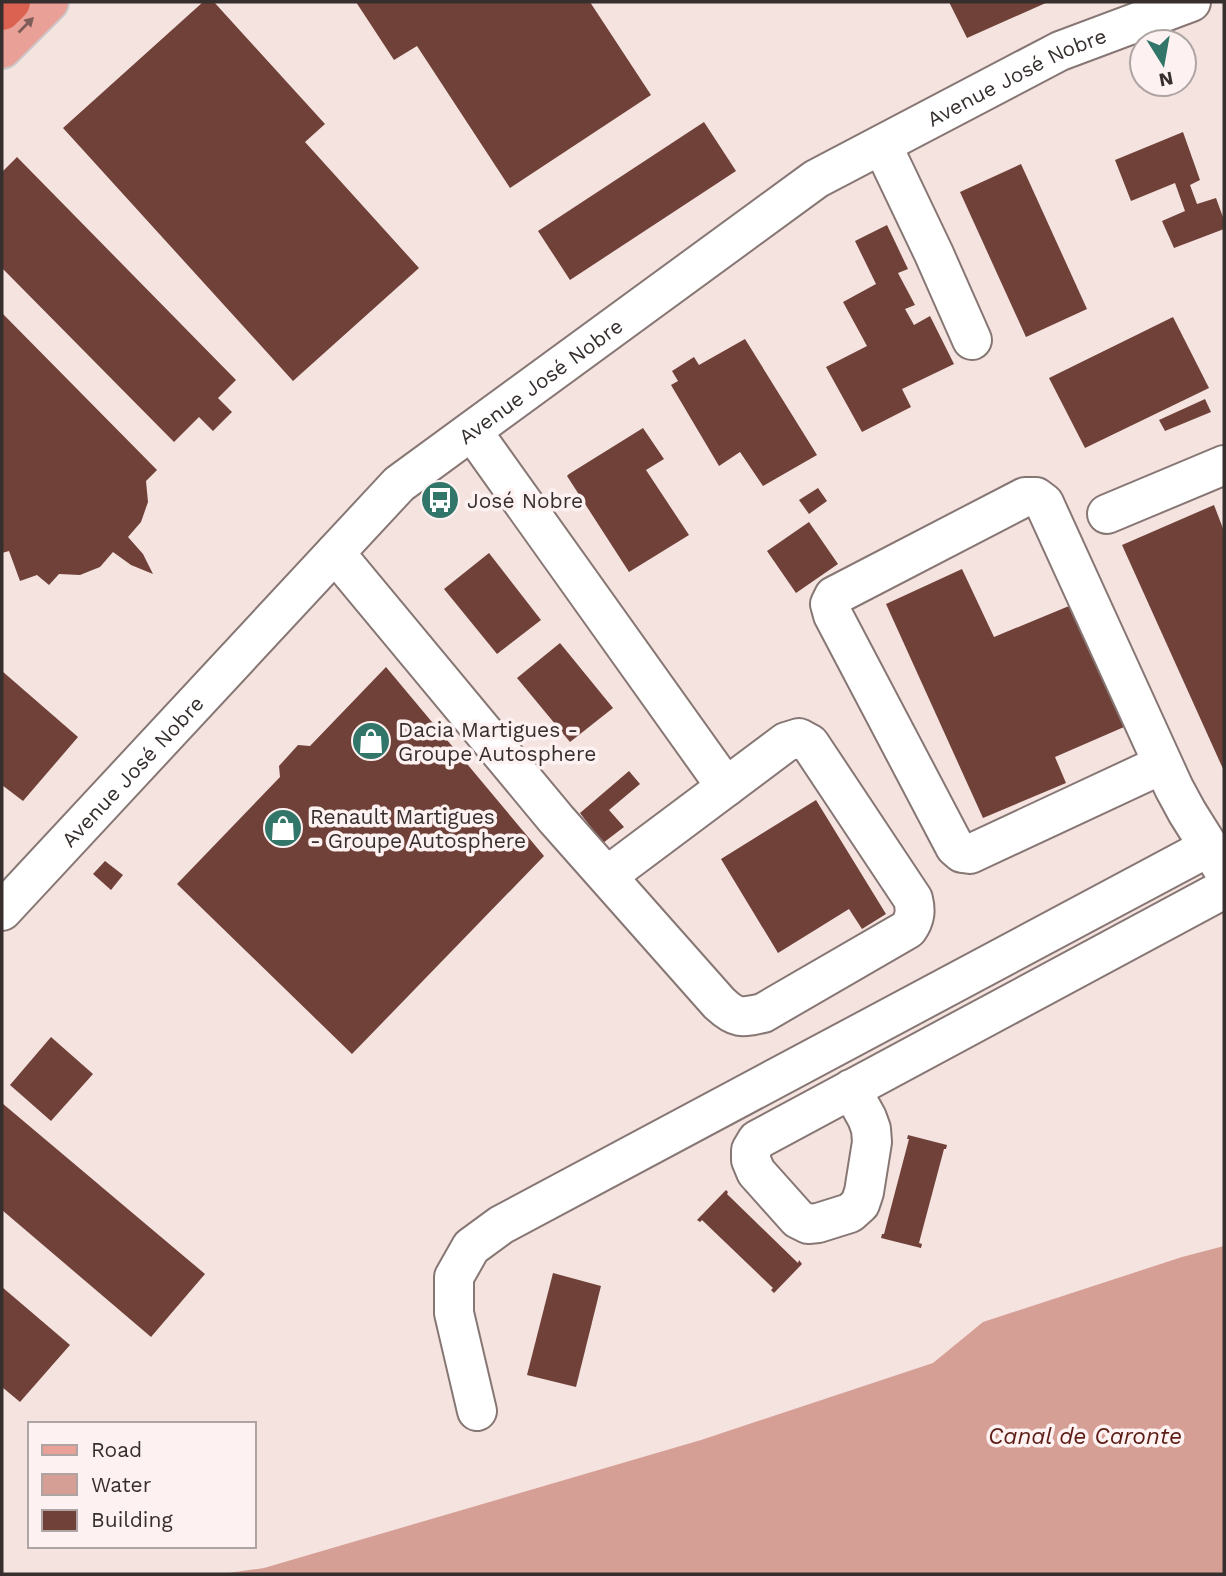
<svg xmlns="http://www.w3.org/2000/svg" width="1226" height="1576" font-family="'Work Sans',sans-serif">
<style>
.water{fill:#d69f96}
.building{fill:#704139}
.lines{fill:none;stroke-linecap:round;stroke-linejoin:round}
.minor-casing{stroke:#877774;stroke-width:42}
.major-casing{stroke:#cbc9c9;stroke-width:42}
.highway-casing{stroke:#cbc9c9;stroke-width:42}
.minor{stroke:#fff;stroke-width:38}
.major{stroke:#e9a097;stroke-width:38}
.highway{stroke:#db6151;stroke-width:38}
.oneway{fill:#7e5c58}
.labels{text-anchor:middle;dominant-baseline:central;stroke-width:7;stroke-linejoin:round;paint-order:stroke}
.street-label{font-size:21px;fill:#362f2e;stroke:#fdf2f1}
.poi-label{font-size:21px;fill:#362f2e;stroke:#fdf2f1;text-anchor:start}
.water-label{font-size:23px;font-style:italic;fill:#5c1b14;stroke:#fdf2f1}
</style>
<rect width="100%" height="100%" fill="#f5e3e0"/>
<!-- water -->
<path class="water" d="M1224,1246V1574H221L264,1568L701,1440L933,1363L983,1322L1182,1257Z"/>
<!-- building -->
<g class="building">
<path d="M203,2H214L325,124L305,142L419,268L293,381L63,128Z"/>
<path d="M356,2H590L651,95L510,188L417,46L394,60Z"/>
<path d="M949,2H1048L967,38Z"/>
<path d="M704,122L736,171L570,280L538,231Z"/>
<path d="M1183,132L1200,180L1190,185L1197,204L1216,198L1224,220V229L1174,248L1162,221L1185,211L1175,183L1131,201L1115,160Z"/>
<path d="M17,157L236,380L218,398L232,412L213,431L199,417L174,442L2,268V172Z"/>
<path d="M1021,164L1087,309L1026,337L960,192Z"/>
<path d="M887,225L908,269L898,273L915,305L905,309L914,325L930,316L954,364L902,389L911,407L862,432L826,367L867,346L843,302L876,284L855,241Z"/>
<path d="M2,313L157,470L146,481L148,502L141,522L128,537L143,554L153,574L131,565L113,552L100,567L80,575L59,574L49,585L37,575L20,581L9,551L2,553Z"/>
<path d="M1173,317L1209,388L1085,448L1049,378Z"/>
<path d="M745,339L817,455L763,486L740,452L719,466L671,385L678,381L672,371L694,357L699,365Z"/>
<path d="M1205,399L1211,412L1165,431L1159,420Z"/>
<path d="M643,428L664,459L646,470L689,535L629,572L567,476L569,474Z"/>
<path d="M818,488L827,501L809,514L799,500Z"/>
<path d="M1214,505L1224,531V771L1122,545Z"/>
<path d="M809,522L838,564L796,593L767,551Z"/>
<path d="M489,553L541,620L497,654L444,589Z"/>
<path d="M962,569L994,637L1069,606L1124,727L1055,757L1066,783L983,818L886,604Z"/>
<path d="M560,643L613,708L570,742L517,678Z"/>
<path d="M386,667L544,856L352,1054L177,884L280,777L279,766L298,745L310,746Z"/>
<path d="M2,671L78,737L23,801L2,785Z"/>
<path d="M629,771L640,784L609,810L624,827L603,843L580,813Z"/>
<path d="M816,800L886,914L862,929L849,909L778,953L721,859Z"/>
<path d="M105,861L123,875L111,890L93,874Z"/>
<path d="M51,1037L93,1074L51,1121L10,1085Z"/>
<path d="M2,1103L205,1274L151,1337L2,1210Z"/>
<path d="M908,1135L947,1145L946,1149H944L919,1243L922,1244L921,1248L881,1238L882,1234H884L909,1139H907Z"/>
<path d="M726,1190L728,1192L727,1194L798,1263L799,1260L802,1264L774,1293L771,1290L773,1288L702,1220L700,1222L697,1220Z"/>
<path d="M553,1273L601,1286L576,1387L527,1375Z"/>
<path d="M2,1287L70,1345L20,1402L2,1387Z"/>
</g>
<g class="lines">
<defs>
<g id="minor">
<path d="M882,145L934,254L972,340"/>
<path d="M472,431L726,787"/>
<path d="M1107,514L1224,465"/>
<path d="M335,553L556,819L719,1003C736,1019 741,1018 763,1013L908,929C915,919 916,911 913,899L810,744L799,738L786,742L607,876"/>
<path d="M1163,764L970,854L962,853L955,847L833,615L830,604L834,596L1025,497H1036L1044,503L1163,764L1174,788L1187,812L1224,871"/>
<path id="s1" d="M2,911L399,484L816,179L1060,51L1191,2"/>
<path d="M851,1089L867,1118L871,1129L872,1142L864,1192L860,1204L850,1213L818,1223L808,1224L798,1219L756,1172L751,1160V1150L757,1140L1224,889"/>
<path d="M477,1411L454,1313V1277L471,1247L501,1225L1209,847"/>
</g>
<path id="major" d="M2,49L49,2"/>
<path id="highway" d="M2,11L11,2"/>
</defs>
<!-- minor casing -->
<use href="#minor" class="minor-casing"/>
<!-- major casing -->
<use href="#major" class="major-casing"/>
<!-- highway casing -->
<use href="#highway" class="highway-casing"/>
<!-- minor -->
<use href="#minor" class="minor"/>
<!-- major -->
<use href="#major" class="major"/>
<!-- highway -->
<use href="#highway" class="highway"/>
</g>
<!-- one-way arrows -->
<defs><path id="oneway-solid" d="M-6-.8H1V-3.2L6.5 0L1 3.2V.8H-6Z" transform="scale(1.75)"/></defs>
<use class="oneway" href="#oneway-solid" transform="translate(26 25) rotate(-45)"/>
<!-- icons -->
<defs>
<symbol id="bus-disc" viewBox="-11 -11 22 22"><circle r="9.5" fill="#317669" stroke="#fdf2f1"/><path d="M-5-6H5V4H4V6H2V4H-2V6H-4V4H-5ZM-3.5-4V0h7V-4ZM-3.5 1.2v1.5H-2V1.2ZM2 1.2v1.5H3.5V1.2Z" fill="#fff"/></symbol>
<symbol id="shop-disc" viewBox="-11 -11 22 22"><circle r="9.5" fill="#317669" stroke="#fdf2f1"/><path d="M-5-2.5h2.3a2.7 3.5 0 0 1 5.4 0H5L5.5 6h-11ZM-1.5-2.5h3a1.5 2.3 0 0 0-3 0Z" fill="#fff"/></symbol>
</defs>
<g fill-rule="evenodd">
<use href="#bus-disc" x="418" y="478" width="44" height="44"/>
<use href="#shop-disc" x="349" y="719" width="44" height="44"/>
<use href="#shop-disc" x="261" y="806" width="44" height="44"/>
</g>
<g class="labels">
<!-- street labels -->
<g class="street-label">
<text stroke="none"><textPath href="#s1" startOffset="1325">Avenue José Nobre</textPath></text>
<text stroke="none"><textPath href="#s1" startOffset="758">Avenue José Nobre</textPath></text>
<text stroke="none"><textPath href="#s1" startOffset="191">Avenue José Nobre</textPath></text>
</g>
<!-- poi labels -->
<g class="poi-label">
<text x="467" y="500">José Nobre</text>
<text x="398" y="729">Dacia Martigues -<tspan x="398" dy="24">Groupe Autosphere</tspan></text>
<text x="310" y="816">Renault Martigues<tspan x="310" dy="24">- Groupe Autosphere</tspan></text>
</g>
<!-- water labels -->
<g class="water-label">
<text x="1085" y="1436">Canal de Caronte</text>
</g>
</g>
<!-- border -->
<rect width="1226" height="1576" fill="none" stroke="#362f2e" stroke-width="7"/>
<!-- legend -->
<rect x="28" y="1422" width="228" height="126" fill="#fdf2f1" stroke="#ada4a3" stroke-width="2"/>
<rect x="42" y="1445" width="35" height="10" fill="#e9a097" stroke="#ada4a3" stroke-width="2"/>
<text x="91" y="1457" font-size="21" fill="#362f2e">Road</text>
<rect x="42" y="1474" width="35" height="21" fill="#d69f96" stroke="#ada4a3" stroke-width="2"/>
<text x="91" y="1492" font-size="21" fill="#362f2e">Water</text>
<rect x="42" y="1510" width="35" height="21" fill="#704139" stroke="#ada4a3" stroke-width="2"/>
<text x="91" y="1527" font-size="21" fill="#362f2e">Building</text>
<!-- north arrow -->
<g transform="translate(1163 63) rotate(169)"><circle r="33" fill="#fdf2f1" stroke="#ada4a3" stroke-width="2"/>
<path d="M0-5L12 26L0 18L-12 26Z" fill="#317669"/>
<text y="-10" font-size="19" font-weight="bold" text-anchor="middle" fill="#362f2e">N</text>
</g>
</svg>
